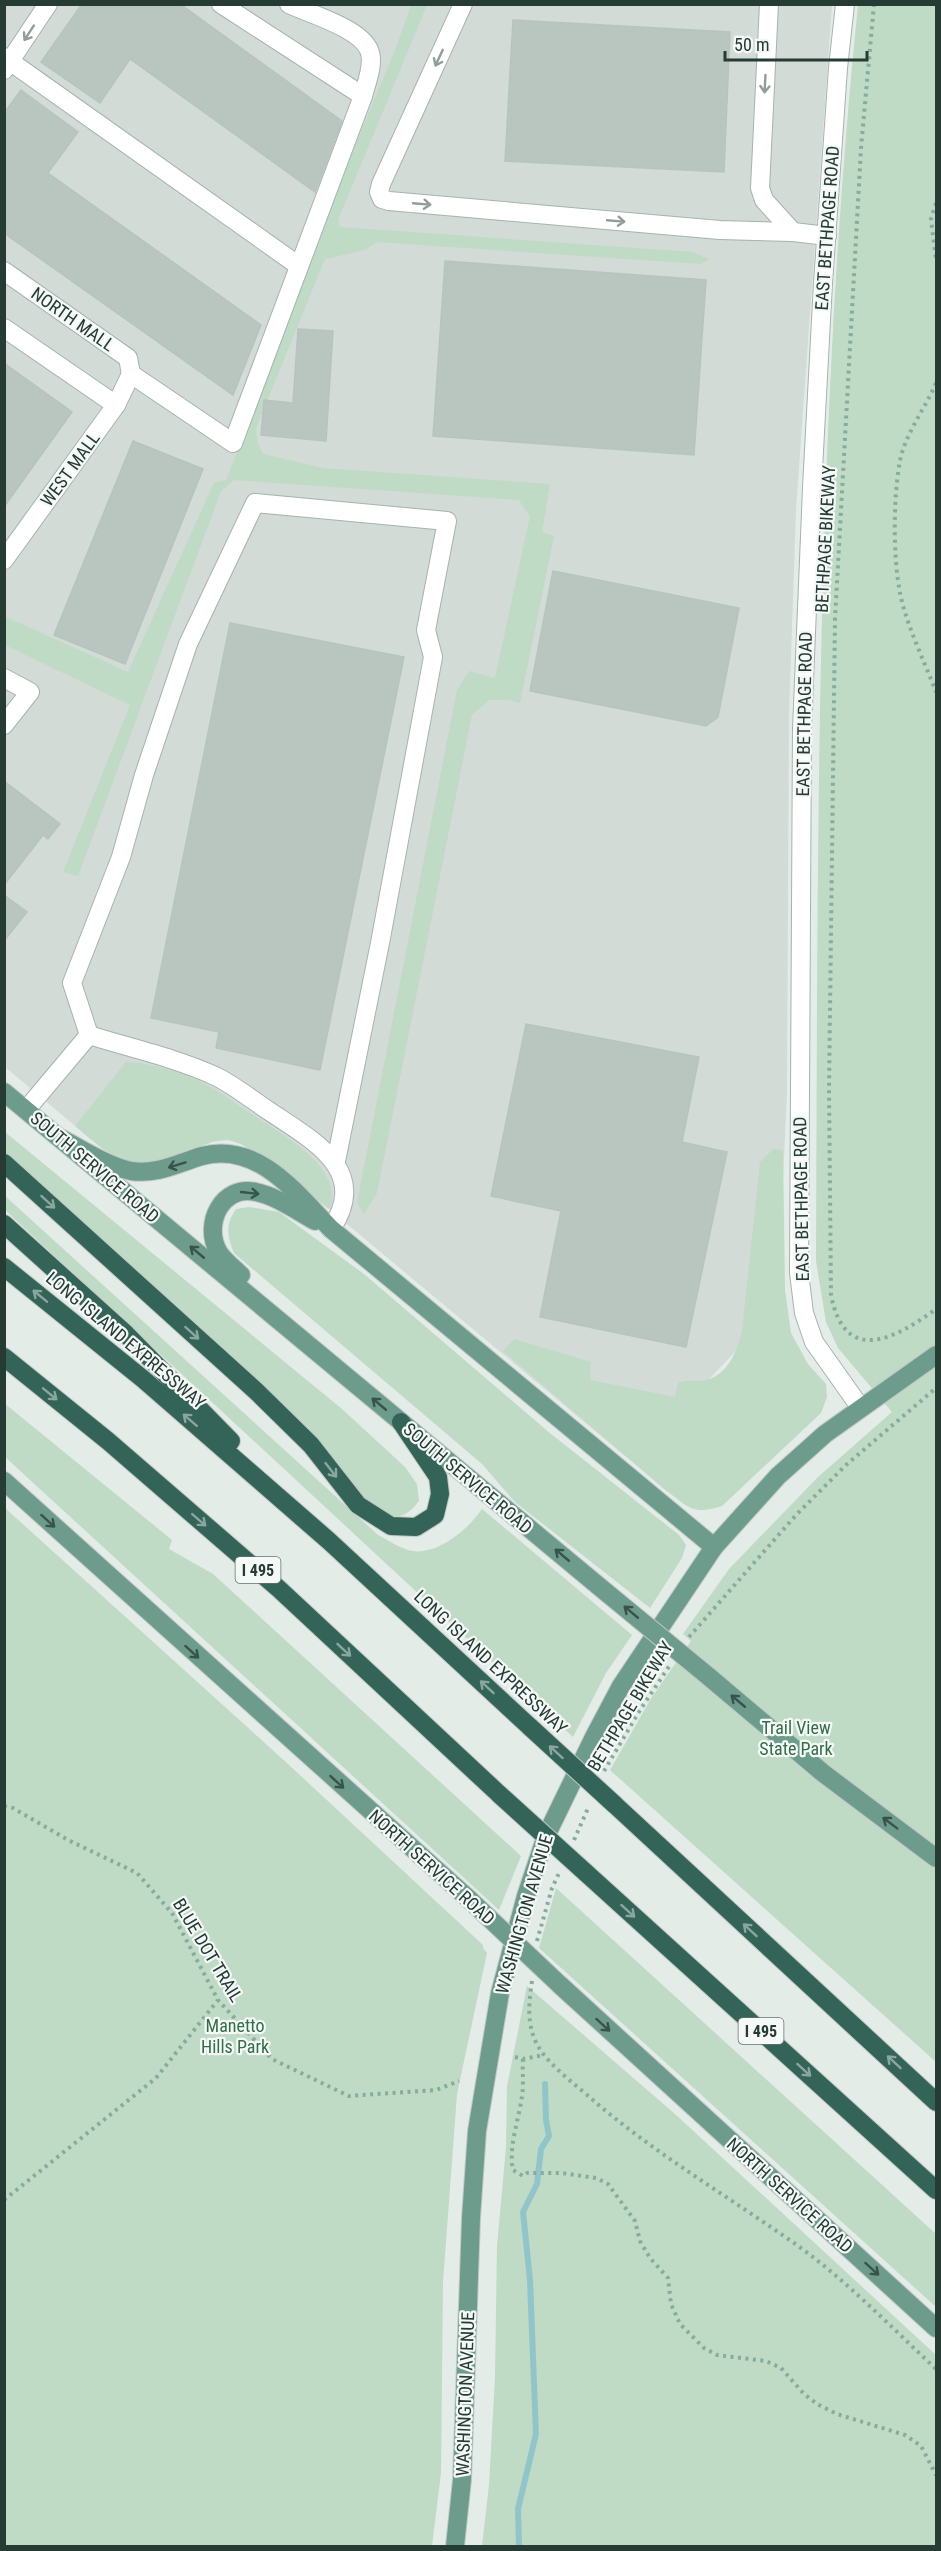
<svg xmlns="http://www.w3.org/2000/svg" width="941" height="2551" font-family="'Roboto Condensed',sans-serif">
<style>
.built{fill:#d2dbd6}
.green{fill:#bfdac5}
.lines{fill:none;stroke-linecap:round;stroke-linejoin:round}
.stream{stroke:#92c5ca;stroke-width:6}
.building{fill:#b9c6c0;stroke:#b7c4be;stroke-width:1.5}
.minor-casing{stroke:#a6b3ae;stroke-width:20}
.major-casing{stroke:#c2c8c6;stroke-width:20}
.highway-casing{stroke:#c2c8c6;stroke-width:20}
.path{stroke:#87ac9e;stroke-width:4;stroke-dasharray:3 4.5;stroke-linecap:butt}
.minor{stroke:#fff;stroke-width:18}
.major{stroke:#6d9c8d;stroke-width:18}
.highway{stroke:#346457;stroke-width:18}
.major-bridge-casing{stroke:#c2c8c6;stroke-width:20;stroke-linecap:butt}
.highway-bridge-casing{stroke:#c2c8c6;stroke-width:20;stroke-linecap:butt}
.major-bridge{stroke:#6d9c8d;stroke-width:18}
.highway-bridge{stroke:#346457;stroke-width:18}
.oneway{stroke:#929d9a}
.oneway2{stroke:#37534a}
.oneway3{stroke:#8aa79f}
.labels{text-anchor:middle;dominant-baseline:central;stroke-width:4.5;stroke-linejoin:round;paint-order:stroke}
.shield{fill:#f4f8f6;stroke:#63746e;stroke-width:1.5}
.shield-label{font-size:16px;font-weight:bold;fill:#253b34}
.street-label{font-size:18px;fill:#253b34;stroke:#f4f8f6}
.park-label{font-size:18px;fill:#346d47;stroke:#f4f8f6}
</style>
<rect width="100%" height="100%" fill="#e3ece7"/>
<!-- built -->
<path class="built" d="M4,5H832L796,509L789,714L787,1094L777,1308L631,1461L329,1209L241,1144L227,1140L212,1142L167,1161L105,1151L5,1067Z"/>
<!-- green -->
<g class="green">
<path d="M411,5H427L338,220L340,227L692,252L709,259L701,264L377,242L365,250L325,259L256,428L257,441L263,454L323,468L550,484L542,532L554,536L520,703L509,700H489L472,715L377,1193L364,1214L357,1203L457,690L469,671L495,678L530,516L519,500L234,480L221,491L78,876L63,872L130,705L5,645L4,616L128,672L214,483L226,480L286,329L318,235L395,50Z"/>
<path d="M858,5H936V2062L610,1770L652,1697L691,1641L683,1634L729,1569L818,1477L892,1412L838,1348L826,1322L816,1261C818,842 815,422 858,5Z"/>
<path d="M126,1062C146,1062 183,1073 201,1082C219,1090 235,1104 251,1114C278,1132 348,1169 329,1209C307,1192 253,1143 228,1140C214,1139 201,1146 189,1152C134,1175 117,1162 75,1126Z"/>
<path d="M5,1132L342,1409L405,1467L417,1484L419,1501C405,1519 397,1519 377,1511L5,1155Z"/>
<path d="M773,1149L783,1150L785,1290L791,1333L808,1364L826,1384L827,1397L821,1413L722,1506C691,1516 688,1506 664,1489L503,1351L514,1339L591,1362L590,1380L675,1397L678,1383C688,1379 698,1382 707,1380C729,1373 737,1351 742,1331L760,1162Z"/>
<path d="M4,1195L378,1535C388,1540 401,1549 412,1551C439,1555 469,1528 482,1509L632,1635L606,1673L573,1737L5,1210Z"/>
<path d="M249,1207L279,1212L364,1274L551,1434L679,1535L686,1545L682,1558L650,1608L515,1502L482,1464L234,1253C227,1236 225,1225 236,1209Z"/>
<path d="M4,1403L172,1540L169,1549L213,1574L521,1856L499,1910L5,1457Z"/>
<path d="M5,1508L288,1764L483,1945V1948L487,1953L457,2094L443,2282L441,2473L432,2546H5Z"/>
<path d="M556,1888L936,2234V2307L539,1948Z"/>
<path d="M527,1986L675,2114L936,2355V2546H482L489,2485L495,2377L497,2246L506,2147L507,2086Z"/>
</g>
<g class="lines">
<!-- stream -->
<path class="stream" d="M519,2546L518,2509L536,2434L530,2280L523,2212L537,2184L541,2149L549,2136L546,2120L545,2084"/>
</g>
<!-- building -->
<g class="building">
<path d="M82,4H180L342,121L315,192L130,59L100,103L41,62Z"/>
<path d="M513,20L730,32L724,172L505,161Z"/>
<path d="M21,90L78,132L48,173L261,325L233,395L4,233V113Z"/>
<path d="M445,261L706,280L694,455L433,436Z"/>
<path d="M298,329L333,331L326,441L261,435L264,400L293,403Z"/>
<path d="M4,363L72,412L4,507Z"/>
<path d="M133,441L203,469L125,664L54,635Z"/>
<path d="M553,571L739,608L718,717L706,726L530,691Z"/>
<path d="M230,623L404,657L320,1070L216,1048L219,1032L151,1018Z"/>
<path d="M4,781L60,824L48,839L43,835L4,885Z"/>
<path d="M4,895L27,912L4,941Z"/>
<path d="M526,1024L699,1057L682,1142L727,1152L686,1347L540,1317L561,1211L491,1196Z"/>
</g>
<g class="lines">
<defs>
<g id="minor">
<path d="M289,4C310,14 360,28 369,50C375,63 366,84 363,96"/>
<path d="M463,4L381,184L379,192L382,199L389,201L720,230L793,232L827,236"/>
<path d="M769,4L760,188L764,200L793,232"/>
<path d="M845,4L838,68L823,283L812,488L802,729L799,1273L804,1313L814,1342L860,1407"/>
<path d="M4,57L299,266"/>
<path d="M4,70L48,4"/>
<path d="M4,271L128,358L131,374"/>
<path d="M4,328L116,405"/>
<path d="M131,374L233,443L363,96L221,4"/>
<path d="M4,560L116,405L131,374"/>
<path d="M4,678L30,692L4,725"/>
<path d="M89,1035L72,983L121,857L144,775L188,644L255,503L447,521L426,630L433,657L380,943L336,1161"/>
<path d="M26,1110L89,1035C130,1048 176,1058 215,1076C234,1085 252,1100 269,1111C312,1140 371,1170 331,1229"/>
</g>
<g id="major">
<path d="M4,1092L607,1593"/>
<path d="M60,1138C82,1149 107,1166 131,1171C157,1175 178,1163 202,1156C258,1141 297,1194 331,1229L714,1547"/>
<path d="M241,1275C234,1268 223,1260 218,1251C203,1224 222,1184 256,1192C276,1196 297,1211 315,1221"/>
<path d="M4,1481L470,1900"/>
<path d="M708,1676L823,1773L936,1858"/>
<path d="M560,1985L936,2328"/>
<path d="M455,2546L462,2480L471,2218L477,2131L500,1993L526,1896L546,1836L594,1737L621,1686L714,1547L778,1476L825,1434L936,1355"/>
</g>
<g id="highway">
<path d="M4,1163L256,1391L311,1445L358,1505L391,1526L416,1527L435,1515L440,1494L438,1477L401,1422"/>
<path d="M4,1224L126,1334L231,1441"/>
<path d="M4,1267L143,1379L329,1541L530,1727"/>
<path d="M4,1357L108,1441L279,1589L500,1795"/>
<path d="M614,1804L936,2102"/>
<path d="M585,1872L936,2190"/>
</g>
</defs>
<!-- minor casing -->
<use href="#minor" class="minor-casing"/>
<!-- major casing -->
<use href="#major" class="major-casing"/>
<!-- highway casing -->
<use href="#highway" class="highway-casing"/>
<!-- path -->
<g class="path">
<path d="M874,4L861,148L835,619L829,1089L831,1295C845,1367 896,1338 936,1309"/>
<path d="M936,203L931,219L936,260"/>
<path d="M936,383C925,409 905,434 900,461C893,498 893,557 900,593C907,627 924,660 936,692"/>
<path d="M689,1637L796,1515L846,1465L936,1388"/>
<path d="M604,1771L640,1710L670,1665"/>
<path d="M4,1806L13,1808L68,1840L137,1873L172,1913L218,2000L272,2059L349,2096L436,2090L459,2081"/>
<path d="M574,1840L589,1806"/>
<path d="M537,1941L552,1888L560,1871"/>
<path d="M532,1981C528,2008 526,2032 544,2055C558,2072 577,2086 594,2101C656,2154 727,2196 794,2243C845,2279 890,2326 936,2369"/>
<path d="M515,2057L523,2059L544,2055"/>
<path d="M523,2059C522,2071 524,2084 522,2096C519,2119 508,2148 513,2170L523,2176L527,2173H562L596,2178L608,2184L635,2221L640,2241L650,2258L668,2278L671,2304L680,2324L704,2348L717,2355L766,2361L781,2368L804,2394L817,2404L837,2414L905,2435L921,2446L936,2475"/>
<path d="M4,2200L156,2078L218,2000"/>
</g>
<!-- minor -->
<use href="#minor" class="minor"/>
<!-- major -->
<use href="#major" class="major"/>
<!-- highway -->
<use href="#highway" class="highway"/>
<defs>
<g id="major-bridge">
<path d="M607,1593L708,1676"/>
<path d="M470,1900L560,1985"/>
</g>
<g id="highway-bridge">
<path d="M530,1727L614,1804"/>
<path d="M500,1795L585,1872"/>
</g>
</defs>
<!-- major-bridge casing -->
<use href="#major-bridge" class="major-bridge-casing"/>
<!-- highway-bridge casing -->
<use href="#highway-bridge" class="highway-bridge-casing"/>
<!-- major-bridge -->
<use href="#major-bridge" class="major-bridge"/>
<!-- highway-bridge -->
<use href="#highway-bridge" class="highway-bridge"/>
</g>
<!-- one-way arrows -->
<defs><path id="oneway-shaft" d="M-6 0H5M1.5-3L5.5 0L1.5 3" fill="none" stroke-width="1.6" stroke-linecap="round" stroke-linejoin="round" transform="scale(1.5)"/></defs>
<g class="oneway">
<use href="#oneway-shaft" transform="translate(29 33) rotate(123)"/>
<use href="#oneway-shaft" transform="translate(439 58) rotate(115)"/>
<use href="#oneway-shaft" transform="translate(765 84) rotate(93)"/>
<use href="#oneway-shaft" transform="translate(422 204) rotate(5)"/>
<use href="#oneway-shaft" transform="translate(616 221) rotate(5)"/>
</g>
<g class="oneway2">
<use href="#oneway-shaft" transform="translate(177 1165) rotate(163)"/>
<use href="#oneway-shaft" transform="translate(250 1193) rotate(6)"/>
<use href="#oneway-shaft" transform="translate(197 1252) rotate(-140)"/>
<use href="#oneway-shaft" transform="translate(379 1404) rotate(-140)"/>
<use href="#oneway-shaft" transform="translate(48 1521) rotate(42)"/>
<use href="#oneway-shaft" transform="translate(562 1555) rotate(-140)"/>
<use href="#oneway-shaft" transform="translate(631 1612) rotate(-140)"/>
<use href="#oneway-shaft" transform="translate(192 1652) rotate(42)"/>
<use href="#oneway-shaft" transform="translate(738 1701) rotate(-140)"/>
<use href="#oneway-shaft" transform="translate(337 1782) rotate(42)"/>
<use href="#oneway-shaft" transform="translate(890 1823) rotate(-143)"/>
<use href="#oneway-shaft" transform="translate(603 2025) rotate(42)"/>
<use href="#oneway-shaft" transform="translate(872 2269) rotate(42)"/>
</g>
<g class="oneway3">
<use href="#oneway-shaft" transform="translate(48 1202) rotate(42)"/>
<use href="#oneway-shaft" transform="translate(40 1296) rotate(-141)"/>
<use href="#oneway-shaft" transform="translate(192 1333) rotate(42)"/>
<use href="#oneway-shaft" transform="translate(50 1394) rotate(39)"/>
<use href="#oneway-shaft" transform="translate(190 1420) rotate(-139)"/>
<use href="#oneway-shaft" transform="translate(331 1470) rotate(52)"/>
<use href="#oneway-shaft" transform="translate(199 1520) rotate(41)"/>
<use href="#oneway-shaft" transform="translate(344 1650) rotate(43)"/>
<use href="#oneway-shaft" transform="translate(487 1687) rotate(-137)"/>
<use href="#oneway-shaft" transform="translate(556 1752) rotate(-138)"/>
<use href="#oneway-shaft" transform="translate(628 1911) rotate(42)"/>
<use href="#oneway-shaft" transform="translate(750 1930) rotate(-137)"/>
<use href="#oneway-shaft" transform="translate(894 2062) rotate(-137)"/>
<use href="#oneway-shaft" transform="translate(804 2070) rotate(42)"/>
</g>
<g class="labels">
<!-- shield labels -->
<g class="shield">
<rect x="235.5" y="1557" width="45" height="26" rx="4.5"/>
<rect x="738.5" y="2018" width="45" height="26" rx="4.5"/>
</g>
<g class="shield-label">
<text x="258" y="1570">I 495</text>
<text x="761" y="2031">I 495</text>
</g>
<!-- street labels -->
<g class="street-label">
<text transform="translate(827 228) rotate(-86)">EAST BETHPAGE ROAD</text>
<text transform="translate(73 319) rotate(35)">NORTH MALL</text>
<text transform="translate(70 469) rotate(-54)">WEST MALL</text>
<text transform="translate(825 539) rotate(-87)">BETHPAGE BIKEWAY</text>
<text transform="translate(804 714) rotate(-89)">EAST BETHPAGE ROAD</text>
<text transform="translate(95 1167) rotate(40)">SOUTH SERVICE ROAD</text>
<text transform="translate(801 1199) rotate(-91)">EAST BETHPAGE ROAD</text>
<text transform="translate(126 1340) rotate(40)">LONG ISLAND EXPRESSWAY</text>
<text transform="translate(468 1478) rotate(40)">SOUTH SERVICE ROAD</text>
<text transform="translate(491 1662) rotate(43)">LONG ISLAND EXPRESSWAY</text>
<text transform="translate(630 1706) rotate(-59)">BETHPAGE BIKEWAY</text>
<text transform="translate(432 1867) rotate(42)">NORTH SERVICE ROAD</text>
<text transform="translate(524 1914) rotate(-74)">WASHINGTON AVENUE</text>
<text transform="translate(208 1950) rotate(59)">BLUE DOT TRAIL</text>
<text transform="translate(790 2195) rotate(42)">NORTH SERVICE ROAD</text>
<text transform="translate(465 2394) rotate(-88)">WASHINGTON AVENUE</text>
</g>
<!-- park labels -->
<g class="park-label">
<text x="796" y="1727">Trail View<tspan x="796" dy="21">State Park</tspan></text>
<text x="235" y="2025">Manetto<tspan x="235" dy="21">Hills Park</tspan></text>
</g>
</g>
<!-- border -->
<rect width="941" height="2551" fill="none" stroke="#253b34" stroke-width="12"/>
<!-- scale -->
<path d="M725 51v9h142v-9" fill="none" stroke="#253b34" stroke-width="3"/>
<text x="734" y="51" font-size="18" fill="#253b34" stroke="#f4f8f6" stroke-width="4.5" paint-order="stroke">50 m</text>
</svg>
